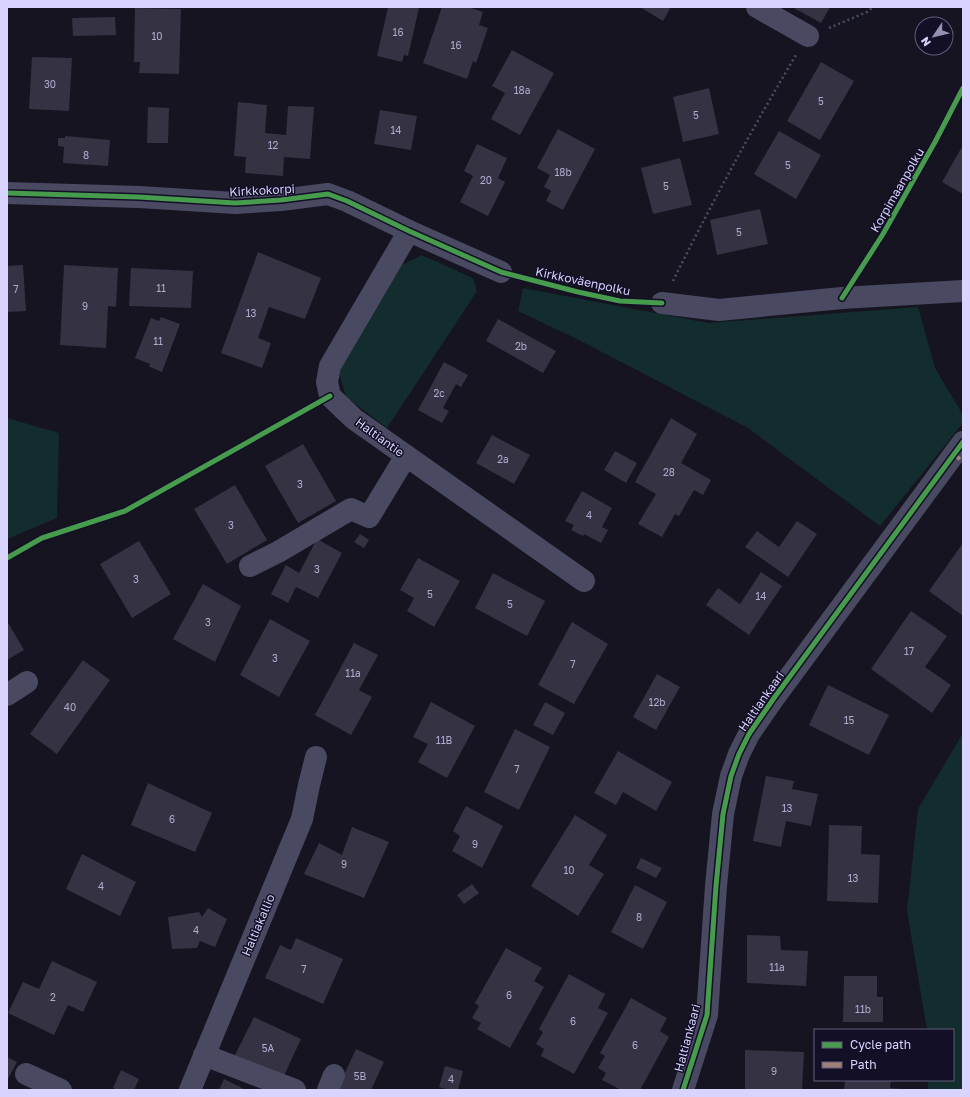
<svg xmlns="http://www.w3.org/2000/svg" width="970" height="1097" font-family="'Golos Text',sans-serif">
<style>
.green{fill:#132c2d}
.building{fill:#343243}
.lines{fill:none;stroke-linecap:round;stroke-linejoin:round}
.path{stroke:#44505f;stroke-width:2.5;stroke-dasharray:2 3;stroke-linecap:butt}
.minor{stroke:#4a4962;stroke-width:22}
.quiet{stroke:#9e8076;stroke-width:4;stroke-dasharray:8 4;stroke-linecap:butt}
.cycleway-casing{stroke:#130f26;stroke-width:8}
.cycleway{stroke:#469c4c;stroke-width:5}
.labels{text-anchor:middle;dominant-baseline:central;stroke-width:3;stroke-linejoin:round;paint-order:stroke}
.number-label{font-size:10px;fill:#b0acd0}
.street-label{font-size:12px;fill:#d9d4ff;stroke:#130f26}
</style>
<rect width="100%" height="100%" fill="#161421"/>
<!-- green -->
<g class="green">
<path d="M422,255L473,278L477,291L387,428L346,397L339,372L397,267Z"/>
<path d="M523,288L708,323L918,307L935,368L963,415V423L880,526L748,428L577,339L518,311Z"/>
<path d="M7,418L59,433L57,518L7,539Z"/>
<path d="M963,733V1090H928V1080H953V1030H927L907,911L918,809Z"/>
</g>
<!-- building -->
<g class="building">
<path d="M388,7H414L419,8L408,56L404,55L402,62L377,56Z"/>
<path d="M442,7H468L483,12L479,25L488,28L476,63L473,61L467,79L423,63Z"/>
<path d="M640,7H671L663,21Z"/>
<path d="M792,7H830L821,23Z"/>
<path d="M135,8L181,9L179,74L139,73L140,62H134Z"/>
<path d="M115,17L116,35L73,36L72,18Z"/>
<path d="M512,50L554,73L520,135L491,119L505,93L492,86Z"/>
<path d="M32,57L72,58L69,111L29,109Z"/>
<path d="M821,62L854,81L820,140L787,121Z"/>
<path d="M709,88L719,134L683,142L673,97Z"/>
<path d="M238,102L267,105L265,133L286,135L288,106L314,107L310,159L284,157L283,176L245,173L246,157L234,156Z"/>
<path d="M148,107L169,108L168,143H147Z"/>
<path d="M380,110L417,116L411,150L374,144Z"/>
<path d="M558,129L595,149L563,210L546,201L551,191L544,187L550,175L537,168Z"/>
<path d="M779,131L821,155L796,199L754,174Z"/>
<path d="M65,136L110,140L108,166L63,163L64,147L58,146V138H65Z"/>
<path d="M477,144L507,158L498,178L505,182L488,216L460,202L473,176L464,171Z"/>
<path d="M963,145V194L942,182Z"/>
<path d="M680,158L692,205L653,214L641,168Z"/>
<path d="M760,209L768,244L717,255L710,220Z"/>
<path d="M258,252L321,278L305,319L269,307L258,338L271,343L262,368L221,353Z"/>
<path d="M23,265L26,311L7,312V266Z"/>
<path d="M64,265L118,268L116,307L108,306L106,348L60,345Z"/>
<path d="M131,268L193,271L191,308L129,306Z"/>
<path d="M161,317L180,324L162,372L150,367L149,366L150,364L135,358L151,318L159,321Z"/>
<path d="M498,319L556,351L543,373L486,341Z"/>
<path d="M444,362L468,375L461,387L456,384L443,408L449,411L442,423L418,410Z"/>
<path d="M671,418L697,434L681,463L711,480L703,495L694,490L679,516L675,514L662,537L638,524L656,494L635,482Z"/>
<path d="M492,435L530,455L514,484L476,463Z"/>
<path d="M303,444L336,501L298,523L265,466Z"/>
<path d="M615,451L637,463L626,483L604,470Z"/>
<path d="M235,485L267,540L227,564L194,509Z"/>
<path d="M582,491L612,508L602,527L608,530L601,543L584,534L583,536L571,530L574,525L565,521Z"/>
<path d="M797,521L817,534L788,577L745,547L757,531L779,547Z"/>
<path d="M360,534L369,540L364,548L354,542Z"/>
<path d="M317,539L342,553L318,598L296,587L288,603L271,594L286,565L299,573Z"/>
<path d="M139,541L171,594L132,618L100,564Z"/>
<path d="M963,543V616L929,591Z"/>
<path d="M418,558L460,581L434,627L407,611L414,598L400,590Z"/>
<path d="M761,572L782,586L749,635L706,605L718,588L740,604Z"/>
<path d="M493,573L545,601L527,636L475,608Z"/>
<path d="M203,584L241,606L215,662L173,639Z"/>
<path d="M911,611L947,636L925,667L951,685L932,713L871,669Z"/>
<path d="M270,619L310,641L279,697L240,675Z"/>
<path d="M7,621L24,650L7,660Z"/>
<path d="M572,622L608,644L574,704L538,685Z"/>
<path d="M354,643L378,655L359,690L372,697L351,735L315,715Z"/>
<path d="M83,660L110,680L57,754L30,734Z"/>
<path d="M657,674L680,687L656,730L633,717Z"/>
<path d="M828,685L889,715L869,755L809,725Z"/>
<path d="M431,702L475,726L447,778L418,762L428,744L413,737Z"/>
<path d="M545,702L565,713L553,735L533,725Z"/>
<path d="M515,729L550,747L519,810L484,792Z"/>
<path d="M618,751L672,782L656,811L623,792L616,805L594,793Z"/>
<path d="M766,776L794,781L792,789L818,794L811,826L786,821L781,847L753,841Z"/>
<path d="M148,783L212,813L195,852L131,825Z"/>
<path d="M466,806L503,826L482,868L452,851L460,836L453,831Z"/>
<path d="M575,815L607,835L589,865L604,874L578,916L531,886Z"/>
<path d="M829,825L862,826L861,854L880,855L878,903L827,901Z"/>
<path d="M352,827L389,842L364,898L304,874L319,843L342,855Z"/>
<path d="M82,854L136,882L120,916L66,889Z"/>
<path d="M641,858L662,868L656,878L636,868Z"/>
<path d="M472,884L479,893L464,904L457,895Z"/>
<path d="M635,885L667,902L643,949L611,932Z"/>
<path d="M208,908L227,919L215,947L200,941L197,948L172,949L168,917L199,912L202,917Z"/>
<path d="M747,935L780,936L781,950L808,951L806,986L747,983Z"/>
<path d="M296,938L343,959L323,1004L265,978L280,945L291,950Z"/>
<path d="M506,948L542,968L534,981L544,987L510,1048L477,1029L481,1023L472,1018L479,1006L475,1003Z"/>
<path d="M52,961L97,982L83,1012L68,1005L54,1035L8,1013L23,982L39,989Z"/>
<path d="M569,974L605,994L598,1008L608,1013L574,1074L541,1056L544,1049L536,1044L543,1032L539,1029Z"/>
<path d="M844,976H877V997H883V1022H843Z"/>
<path d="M631,998L667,1018L660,1031L669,1037L640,1090H621L602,1080L606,1073L598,1068L605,1056L600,1053Z"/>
<path d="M254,1017L301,1039L282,1080L234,1057Z"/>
<path d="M356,1049L384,1062L371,1090H337Z"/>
<path d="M745,1050L804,1052L802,1090H745Z"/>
<path d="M7,1057L17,1062L7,1081Z"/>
<path d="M445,1066L463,1071L458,1090H450L439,1087Z"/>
<path d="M121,1070L139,1079L134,1090H117L113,1088Z"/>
<path d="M224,1079L246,1090H219Z"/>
<path d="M845,1080H891L890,1088L902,1089V1090H844Z"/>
</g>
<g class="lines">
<!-- path -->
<g class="path">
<path d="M829,28L867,12L873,7"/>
<path d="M673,281C711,204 752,129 796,55"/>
</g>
<!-- minor -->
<g class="minor">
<path d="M757,7L808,36"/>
<path d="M7,193L139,197L235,203L281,200L328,194L347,201L409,231L501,272"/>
<path d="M409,231L330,366L327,382L330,396L354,419L584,581"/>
<path d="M662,303L719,310L842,298L963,291"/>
<path d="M250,566L278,552L351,509L369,517L406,456"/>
<path d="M7,695L27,682"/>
<path d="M204,1055L295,1090"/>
<path d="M26,1074L61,1090"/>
<path d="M190,1090L302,819L309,785L316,757"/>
<path d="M328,1090L334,1075"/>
<path d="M683,1090L707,1015L716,886L723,814L731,776L739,754L749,734L774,698L963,442"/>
</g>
<!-- quiet -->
<path class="quiet" d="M954,454L963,462"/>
<defs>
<g id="cycleway">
<path d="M7,193L139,197L235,203L281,200L328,194L347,201L409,231L501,272L578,292L620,301L662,303"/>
<path d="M842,298L883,234L935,142L963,88"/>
<path d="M7,558L42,538L125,511L330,396"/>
<path d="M683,1090L707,1015L716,886L723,814L731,776L739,754L749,734L774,698L963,442"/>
</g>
</defs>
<!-- cycleway casing -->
<use href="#cycleway" class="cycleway-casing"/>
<!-- cycleway -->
<use href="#cycleway" class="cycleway"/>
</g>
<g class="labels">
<!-- number labels -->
<g class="number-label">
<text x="398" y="32">16</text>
<text x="157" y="36">10</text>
<text x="456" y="45">16</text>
<text x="50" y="84">30</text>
<text x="522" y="90">18a</text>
<text x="821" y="101">5</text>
<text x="696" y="115">5</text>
<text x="396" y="130">14</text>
<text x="273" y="145">12</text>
<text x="86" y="155">8</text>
<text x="788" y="165">5</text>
<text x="563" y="172">18b</text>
<text x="486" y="180">20</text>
<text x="666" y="186">5</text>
<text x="739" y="232">5</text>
<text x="161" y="288">11</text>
<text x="16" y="289">7</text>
<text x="85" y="306">9</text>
<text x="251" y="313">13</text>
<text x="158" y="341">11</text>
<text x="521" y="346">2b</text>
<text x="439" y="393">2c</text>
<text x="503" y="459">2a</text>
<text x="669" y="472">28</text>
<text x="300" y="484">3</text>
<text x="589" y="515">4</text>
<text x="231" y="525">3</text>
<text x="317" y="569">3</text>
<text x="136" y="579">3</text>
<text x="430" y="594">5</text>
<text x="761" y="596">14</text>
<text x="510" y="604">5</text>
<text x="208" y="622">3</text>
<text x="909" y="651">17</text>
<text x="275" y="658">3</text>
<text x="573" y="664">7</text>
<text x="353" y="673">11a</text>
<text x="657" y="702">12b</text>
<text x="70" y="707">40</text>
<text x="849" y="720">15</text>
<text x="444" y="740">11B</text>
<text x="517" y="769">7</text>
<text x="787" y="808">13</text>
<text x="172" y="819">6</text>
<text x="475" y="844">9</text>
<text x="344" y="864">9</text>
<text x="569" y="870">10</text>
<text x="853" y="878">13</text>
<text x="101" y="886">4</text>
<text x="639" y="917">8</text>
<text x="196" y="930">4</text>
<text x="777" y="967">11a</text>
<text x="304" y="969">7</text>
<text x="509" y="995">6</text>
<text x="53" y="997">2</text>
<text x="863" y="1009">11b</text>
<text x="573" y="1021">6</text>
<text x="635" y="1045">6</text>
<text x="268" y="1048">5A</text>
<text x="774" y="1071">9</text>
<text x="360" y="1076">5B</text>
<text x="451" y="1079">4</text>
</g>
<!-- street labels -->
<g class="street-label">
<text transform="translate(262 190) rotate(-3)">Kirkkokorpi</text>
<text transform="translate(897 190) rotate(-60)">Korpimaanpolku</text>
<text transform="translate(583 281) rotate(12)">Kirkkoväenpolku</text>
<text transform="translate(380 437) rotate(36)">Haltiantie</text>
<text transform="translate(761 701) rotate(-55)">Haltiankaari</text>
<text transform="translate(258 925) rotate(-67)">Haltiakallio</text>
<text transform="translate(687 1038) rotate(-75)">Haltiankaari</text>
</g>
</g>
<!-- border -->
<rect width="970" height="1097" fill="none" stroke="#d9d4ff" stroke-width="16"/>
<!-- legend -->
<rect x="814" y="1029" width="140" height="52" fill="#130f26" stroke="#625e7d"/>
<rect x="822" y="1042" width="20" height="6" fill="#469c4c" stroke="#625e7d"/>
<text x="850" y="1049" font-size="12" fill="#d9d4ff">Cycle path</text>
<rect x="822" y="1062" width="20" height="6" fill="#9e8076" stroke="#625e7d"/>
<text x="850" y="1069" font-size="12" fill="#d9d4ff">Path</text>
<!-- north arrow -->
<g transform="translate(934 36) rotate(235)"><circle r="19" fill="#130f26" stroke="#625e7d"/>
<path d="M0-3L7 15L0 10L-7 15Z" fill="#9591b1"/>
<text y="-6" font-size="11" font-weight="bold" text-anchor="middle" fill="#d9d4ff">N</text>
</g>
</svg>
